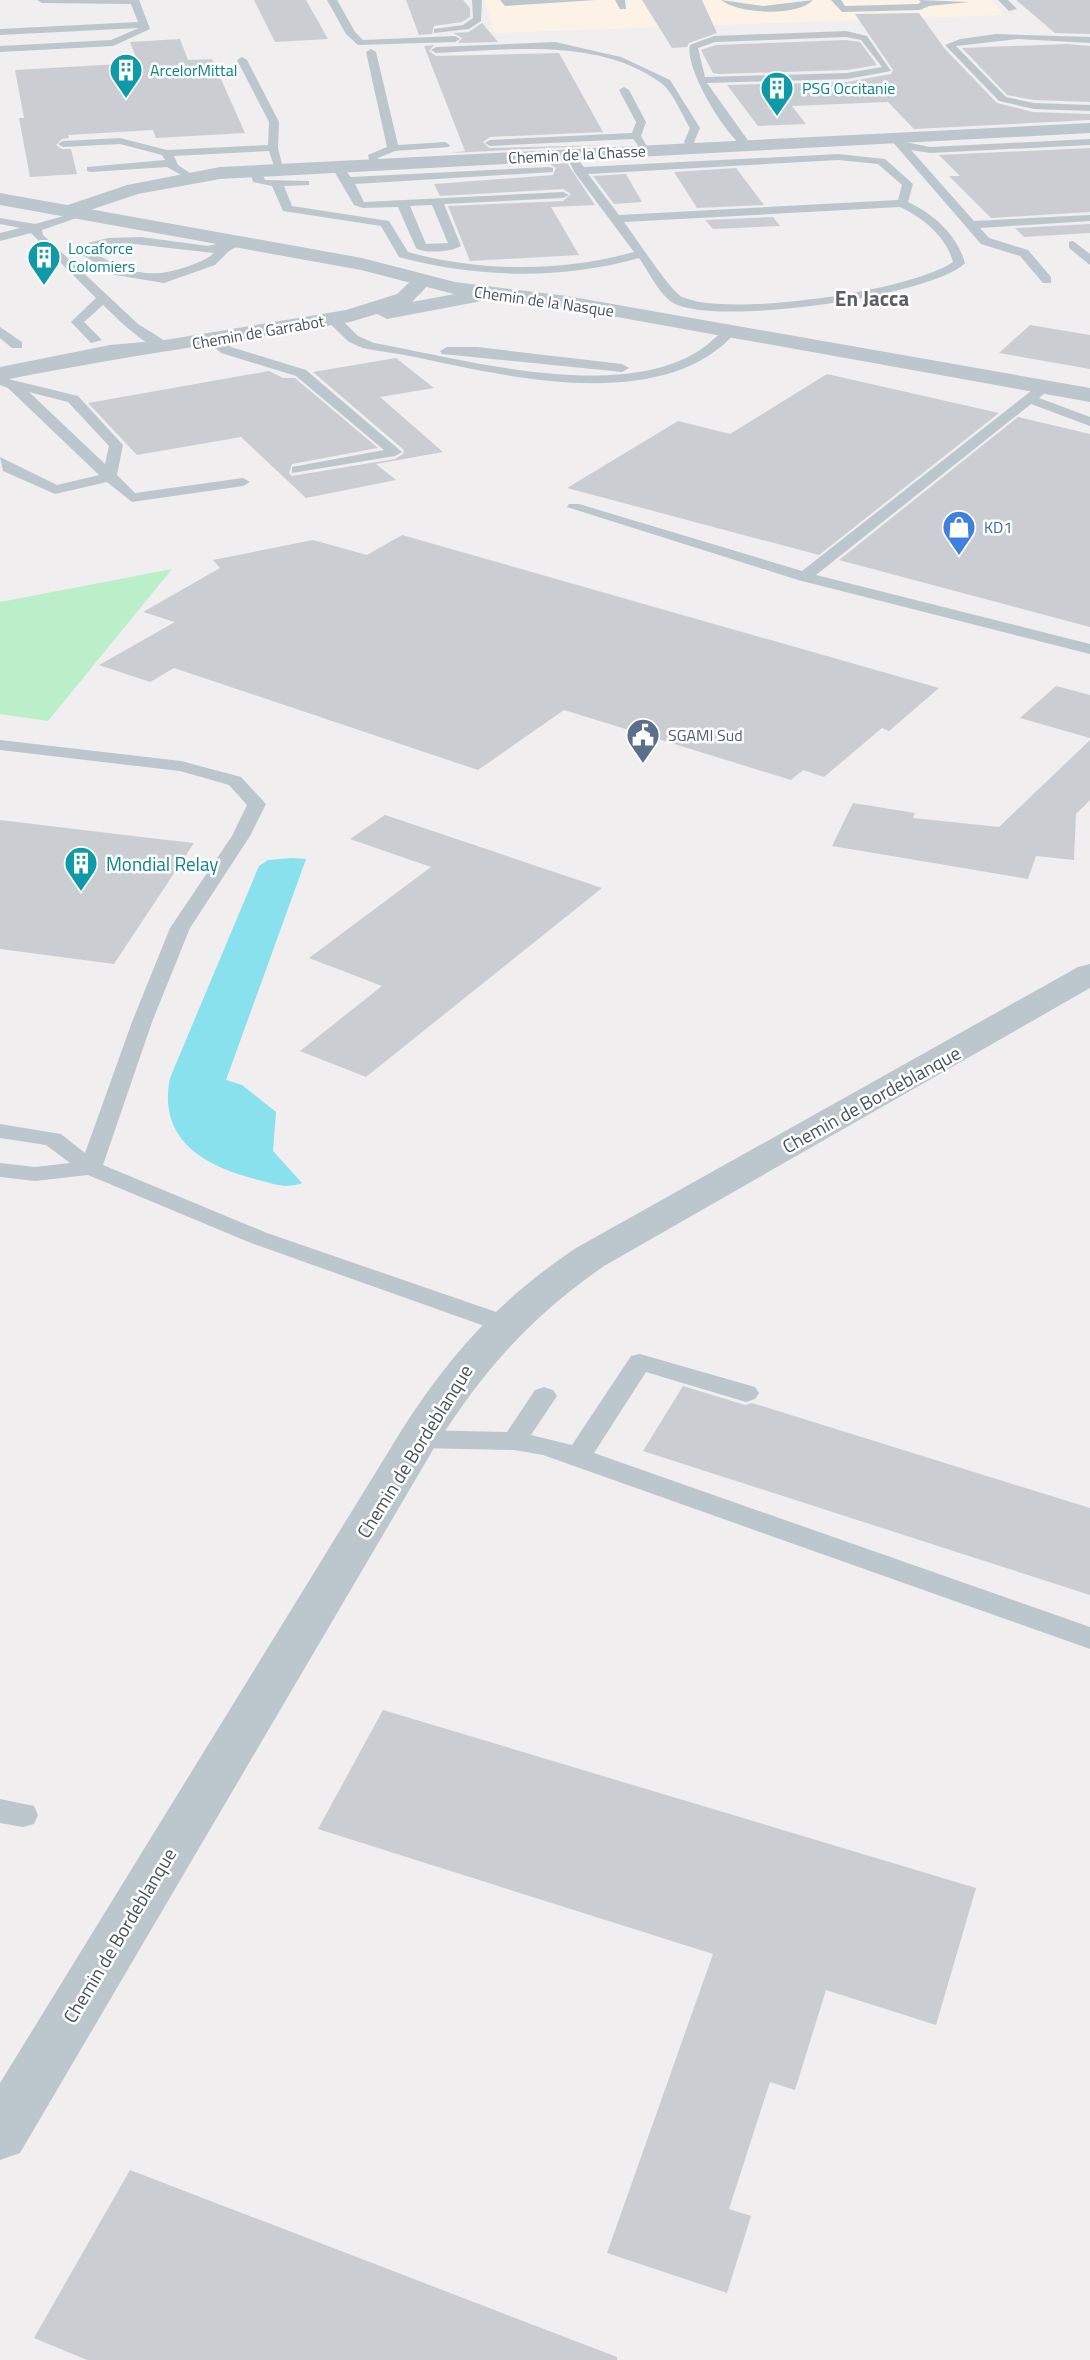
<svg xmlns="http://www.w3.org/2000/svg" width="1090" height="2360" font-family="'Titillium Web',sans-serif">
<style>
.commercial{fill:#fcf3e6}
.green{fill:#bbefca}
.water{fill:#88e1ec}
.building{fill:#caced3}
.lines{fill:none;stroke-linecap:round;stroke-linejoin:round}
.service{fill:#bcc7cd;fill-rule:evenodd}
.minor{fill:#bcc7cd;fill-rule:evenodd}
.tertiary{fill:#bcc7cd;fill-rule:evenodd}
.labels{text-anchor:middle;dominant-baseline:central;stroke-width:5;stroke-linejoin:round;paint-order:stroke}
.far-culture-label{font-size:16px;fill:#0d838f;stroke:#fff;text-anchor:start}
.far-street-label{font-size:16px;fill:#46535b;stroke:#fff}
.far-shop-label{font-size:16px;fill:#366cbe;stroke:#fff;text-anchor:start}
.far-service-label{font-size:16px;fill:#4e5e75;stroke:#fff;text-anchor:start}
.culture-label{font-size:19px;fill:#0d838f;stroke:#fff;text-anchor:start}
.street-label{font-size:19px;fill:#46535b;stroke:#fff}
.far-district-label{font-size:21px;font-weight:bold;fill:#5a5f63;stroke:#fff}
</style>
<rect width="100%" height="100%" fill="#f0eeee"/>
<!-- commercial -->
<path class="commercial" d="M485,0H991L1004,15L494,33Z"/>
<!-- green -->
<path class="green" d="M172,569L48,721L0,714V602Z"/>
<!-- water -->
<path class="water" d="M292,858L306,859L226,1080L242,1085L276,1112L273,1151L302,1183C287,1189 274,1184 259,1180C206,1167 157,1141 170,1078L259,866L268,860Z"/>
<!-- building -->
<g class="building">
<path d="M254,0H306L328,39L275,42Z"/>
<path d="M406,0H463L470,8V17L462,22L434,26L432,34L419,35Z"/>
<path d="M642,0H702L717,33L689,43L687,47L672,48Z"/>
<path d="M1016,0H1090V34L1055,33Z"/>
<path d="M919,13L945,49L997,103L1033,112L1090,114V120L914,129L888,102L792,106L806,124L758,126L727,85L847,82L891,74L893,70L855,14Z"/>
<path d="M482,23L498,42L458,43L462,38L453,33L469,32Z"/>
<path d="M180,39L188,60L212,59L245,133L156,138L153,130L68,135L69,138L62,139L56,145L62,149H71L77,174L30,177L19,118H24L15,70L138,63L130,42Z"/>
<path d="M846,40L860,42L877,65L847,70L718,74L713,73L701,50L716,45Z"/>
<path d="M1067,44L1090,46V102L1034,100L1007,95L962,48Z"/>
<path d="M434,45L429,51L436,56L559,53L603,132L490,137L483,142L489,148L610,145L450,153L465,151L424,46Z"/>
<path d="M1090,148V212L991,218L949,176H960L939,155Z"/>
<path d="M567,163L595,205L551,207L579,255L470,261L448,206L563,201L571,194L563,189L440,196L434,184L553,175L556,168L550,164L491,167Z"/>
<path d="M736,168L764,205L697,208L674,172Z"/>
<path d="M626,174L642,202L614,204L593,176Z"/>
<path d="M773,217L780,226L713,229L705,220Z"/>
<path d="M1090,224V233L1024,237L1015,228Z"/>
<path d="M1030,325L1090,335V369L999,353Z"/>
<path d="M396,358L434,388L380,397L443,452L376,464L396,480L306,498L241,437L137,455L88,403L269,371L283,378H295L378,448L292,464L289,473L292,476L395,459L403,454L404,450L313,372Z"/>
<path d="M827,374L999,413L819,555L567,488L678,421L730,434Z"/>
<path d="M1018,417L1090,434V627L839,560Z"/>
<path d="M402,535L939,688L889,731L882,728L824,777L803,770L791,780L564,710L478,770L174,668L150,682L99,665L175,622L143,612L220,568L213,560L313,540L367,555Z"/>
<path d="M1056,686L1090,695V738L1020,718Z"/>
<path d="M1090,740V800L1076,814L1074,860L1036,856L1028,879L832,846L853,803L915,813L913,818L999,827Z"/>
<path d="M385,815L602,888L366,1077L300,1051L382,986L309,958L431,867L350,839Z"/>
<path d="M0,820L133,836L194,843L114,964L0,949Z"/>
<path d="M683,1386L745,1405L752,1403L1090,1508V1595L643,1451Z"/>
<path d="M383,1710L976,1888L936,2025L826,1990L795,2090L770,2082L729,2209L751,2216L727,2293L607,2253L713,1954L318,1829Z"/>
<path d="M130,2170L617,2357V2360H87L34,2338Z"/>
</g>
<g class="lines">
<!-- service -->
<g class="service">
<path d="M37,0H139L150,29L113,46L0,52V46L111,40L139,28L0,35V29L138,22L131,4L42,3Z"/>
<path d="M327,0H337L355,32L363,40L455,36L460,39L455,42L358,45L346,34Z"/>
<path d="M472,0H482L481,21L469,29L434,33V29L463,25L473,18Z"/>
<path d="M500,0H596L505,6Z"/>
<path d="M615,0H625L626,9H620Z"/>
<path d="M721,0L763,6L813,0C798,17 738,14 721,0Z"/>
<path d="M831,0H841L845,6L918,4L921,2L919,0L969,2L929,6L920,10L842,12Z"/>
<path d="M998,0H1008L1017,9L1009,11Z"/>
<path d="M846,31L867,36L891,71L847,79L707,83L752,146L747,149C727,139 684,68 690,45L714,36ZM846,37L861,40L882,67L847,73L705,77L698,48L715,42Z"/>
<path d="M996,34L1090,37V43L1018,39L956,46L1006,97L1034,103L1090,105V111L1034,109L999,101L945,45L960,39Z"/>
<path d="M555,42L621,57L670,80L700,128L694,142L698,150H690L684,142L690,128C682,115 673,92 661,83C598,37 509,50 436,53L431,50L436,47Z"/>
<path d="M371,49L376,52L398,145L445,142L450,145L449,147L395,151L378,158L379,167H371L368,155L387,147L366,52Z"/>
<path d="M242,57L247,60L279,122L278,148L284,172H276L269,151L174,156L178,165L196,177L190,180L167,167L91,172L87,171V167L165,160L162,155L120,144L63,147L58,144L63,141L120,138L167,150L268,145L269,122L237,60Z"/>
<path d="M624,87L629,90L646,122L641,136L648,148H640L633,139L490,146L485,143L490,140L632,133L636,122L619,90Z"/>
<path d="M891,136H899L905,142L930,147L1090,139V145L930,153L911,150L974,221L1090,215V221L980,228L989,238L1028,250L1051,277V283H1043L1020,256L981,244L891,140Z"/>
<path d="M565,153H573L584,167L838,154L885,159L913,184L908,202C934,214 957,235 965,263C934,296 706,329 670,301C658,291 648,271 639,258C562,280 475,278 399,257L381,226L283,211L272,186L253,182L250,171L260,169L265,180L309,181V185L284,186L292,206L389,221L408,252C478,272 563,272 634,252L575,173ZM838,160L878,164L902,185L898,200L619,215L588,174ZM900,207C923,218 946,236 953,262C911,291 729,318 682,297C671,292 634,235 624,222Z"/>
<path d="M549,167L553,168V172L355,184L364,202L563,192L569,195L563,198L444,204L461,246C452,252 425,254 416,248L398,207L363,208L354,205L334,171L344,169L351,177ZM432,205L448,243L426,244L410,206Z"/>
<path d="M78,212L88,214L42,230L43,235L138,324L170,344V350C150,353 117,318 103,305L84,322L102,340L91,343L71,322L96,298L31,233L0,241V233L20,228L0,224V218L35,224Z"/>
<path d="M141,237L208,246L239,238L245,242L229,251L215,265L164,283L115,275L81,254L88,243L108,238ZM125,243L214,253C206,260 199,262 189,266C149,280 130,273 94,253L96,248Z"/>
<path d="M1073,241L1090,254V265L1069,248V242Z"/>
<path d="M328,316H338L358,336L374,343C462,359 615,402 697,352C707,346 717,336 726,328L737,331C665,415 509,377 415,357C398,353 380,352 363,348L349,342L328,322Z"/>
<path d="M0,327L22,342V348H12L0,338Z"/>
<path d="M209,336H219L231,347L306,370L402,452L395,456L292,473V467L384,450L296,376L221,353L209,342Z"/>
<path d="M447,347H477L622,364L629,368L622,372L442,354L440,351Z"/>
<path d="M0,377L78,396L123,445L117,475L135,493L243,478L250,482L243,486L132,502L107,482L55,494L3,471L0,457L57,485L99,475L8,388L0,385ZM29,392L68,402L109,446L105,464Z"/>
<path d="M1040,384L1052,387L1039,398L1090,417V426L1031,404L816,575L1090,644V654L798,580L567,507L569,504H579L802,571Z"/>
<path d="M0,740L181,761L241,777L266,804L250,836L190,928L152,1022L103,1165L267,1233L511,1317L514,1323L511,1329H493L251,1243L88,1175L35,1181L0,1177V1163L35,1167L70,1163L46,1145L0,1138V1124L61,1134L85,1153L132,1022L170,928L232,836L247,805L229,785L180,771L0,750Z"/>
<path d="M640,1354L755,1387L759,1393L755,1399L746,1402L646,1372L594,1453L1090,1627V1649L543,1455L514,1450L418,1448L409,1445L405,1439L409,1433L418,1430L507,1432L535,1390L544,1387L553,1390L557,1396L531,1435L572,1445L631,1356Z"/>
<path d="M0,1799L34,1806L38,1815L34,1824L23,1827L0,1823Z"/>
</g>
<!-- minor -->
<g class="minor">
<path d="M1090,123V133L220,179L138,194L69,217L59,211L62,207L127,185L220,167Z"/>
<path d="M422,275L432,281L412,302L487,288L498,294L487,300L387,319L377,314L350,322C233,342 116,357 0,381V367L110,345L165,340L346,310L397,294L415,277Z"/>
<path d="M1090,964V988L604,1266C529,1318 483,1371 434,1448L20,2153L0,2160V2083L403,1428C452,1352 500,1299 576,1248L1078,967Z"/>
</g>
<!-- tertiary -->
<path class="tertiary" d="M0,193L362,258L455,282L567,296L1090,388V402L567,308L454,294L361,270L0,205Z"/>
</g>
<!-- icons -->
<defs>
<symbol id="building-pin" viewBox="-11 -11 22 30"><path d="M0 17L-7.5 6A9.5 9.5 0 1 1 7.5 6Z" fill="#0f9aa8" stroke="#fff"/><path d="M-4-6H4V6H1V3H-1V6H-4ZM-2.5-4.3h1.7v1.8h-1.7ZM.8-4.3h1.7v1.8H.8ZM-2.5-1h1.7V.8h-1.7ZM.8-1h1.7V.8H.8Z" fill="#fff"/></symbol>
<symbol id="shop-pin" viewBox="-11 -11 22 30"><path d="M0 17L-7.5 6A9.5 9.5 0 1 1 7.5 6Z" fill="#3f7fe0" stroke="#fff"/><path d="M-5-2.5h2.3a2.7 3.5 0 0 1 5.4 0H5L5.5 6h-11ZM-1.5-2.5h3a1.5 2.3 0 0 0-3 0Z" fill="#fff"/></symbol>
<symbol id="civic-pin" viewBox="-11 -11 22 30"><path d="M0 17L-7.5 6A9.5 9.5 0 1 1 7.5 6Z" fill="#5c6f8a" stroke="#fff"/><path d="M-.6-6.5H3V-4.5H.6V-3L4-1V1h2V6H-6V1h2V-1L-.6-3ZM-1.2 2.5V6h2.4V2.5Z" fill="#fff"/></symbol>
</defs>
<g fill-rule="evenodd">
<use href="#building-pin" x="107" y="51" width="38" height="52"/>
<use href="#building-pin" x="758" y="69" width="38" height="52"/>
<use href="#building-pin" x="25" y="238" width="38" height="52"/>
<use href="#shop-pin" x="940" y="508" width="38" height="52"/>
<use href="#civic-pin" x="624" y="716" width="38" height="52"/>
<use href="#building-pin" x="62" y="844" width="38" height="52"/>
</g>
<g class="labels">
<!-- far-culture labels -->
<g class="far-culture-label">
<text x="150" y="70">ArcelorMittal</text>
<text x="802" y="88">PSG Occitanie</text>
<text x="68" y="248">Locaforce<tspan x="68" dy="18">Colomiers</tspan></text>
</g>
<!-- far-street labels -->
<g class="far-street-label">
<text transform="translate(577 154) rotate(-3)">Chemin de la Chasse</text>
<text transform="translate(544 301) rotate(8)">Chemin de la Nasque</text>
<text transform="translate(258 332) rotate(-10)">Chemin de Garrabot</text>
</g>
<!-- far-shop labels -->
<g class="far-shop-label">
<text x="984" y="527">KD1</text>
</g>
<!-- far-service labels -->
<g class="far-service-label">
<text x="668" y="735">SGAMI Sud</text>
</g>
<!-- culture labels -->
<g class="culture-label">
<text x="106" y="863">Mondial Relay</text>
</g>
<!-- street labels -->
<g class="street-label">
<text transform="translate(871 1099) rotate(-29)">Chemin de Bordeblanque</text>
<text transform="translate(414 1451) rotate(-58)">Chemin de Bordeblanque</text>
<text transform="translate(119 1935) rotate(-59)">Chemin de Bordeblanque</text>
</g>
<!-- far-district labels -->
<g class="far-district-label">
<text x="872" y="298">En Jacca</text>
</g>
</g>
</svg>
